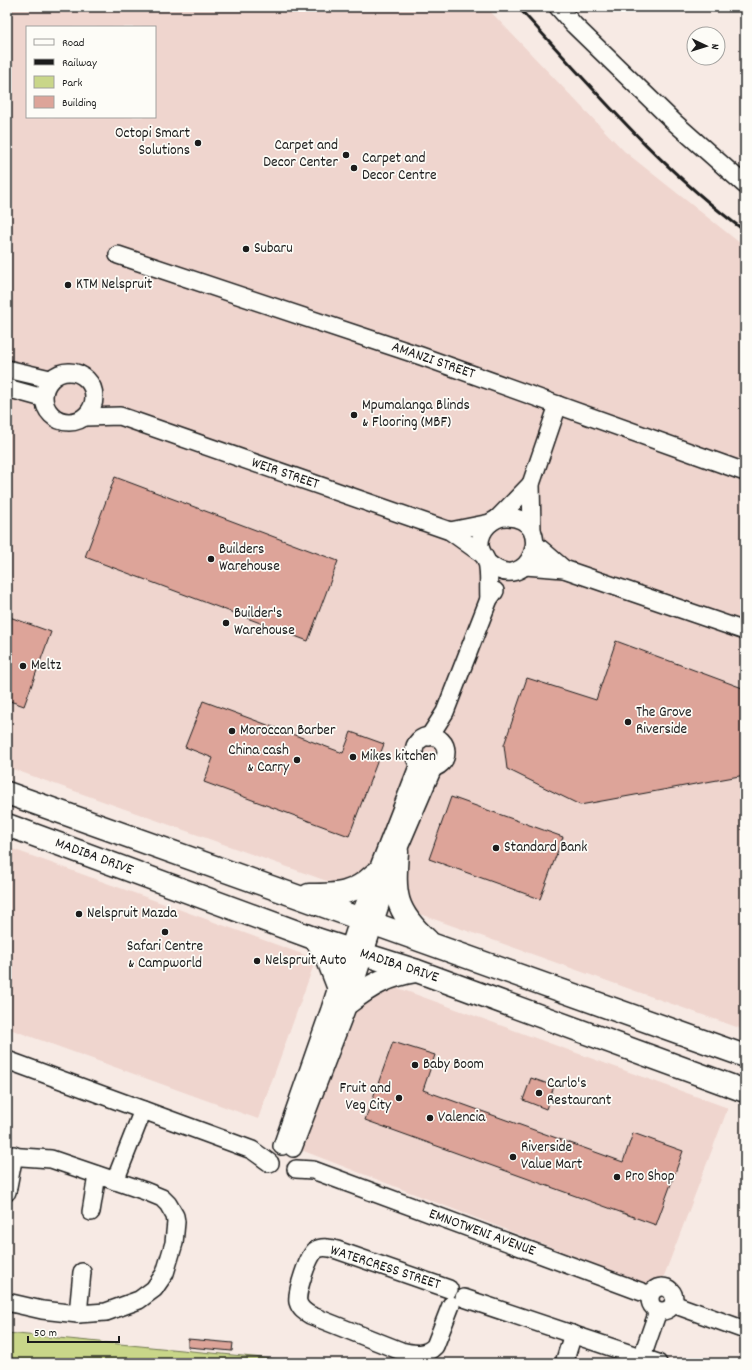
<svg xmlns="http://www.w3.org/2000/svg" width="752" height="1370" font-family="Dekko,sans-serif">
<style>
.built{fill:#efd5ce;fill-rule:evenodd}
.green{fill:#c9d689;stroke:#727952}
.building{fill:#dda499;stroke:#1c1c1c}
.lines{fill:none;stroke-linecap:round;stroke-linejoin:round}
.minor-casing{stroke:#1c1c1c;stroke-width:20}
.major-casing{stroke:#1c1c1c;stroke-width:25}
.minor{stroke:#fdfcf7;stroke-width:17}
.major{stroke:#fdfcf7;stroke-width:22}
.rail{stroke:#1c1c1c;stroke-width:3}
.poi-dot{fill:#1c1c1c;stroke:#fdfcf7;stroke-width:1.5}
.labels{text-anchor:middle;dominant-baseline:central;stroke-width:3.5;stroke-linejoin:round;paint-order:stroke}
.poi-label{font-size:15px;fill:#1c1c1c;stroke:#fdfcf7;text-anchor:start}
.street-label{font-size:15px;fill:#1c1c1c;stroke:#fdfcf7}
</style>
<rect width="100%" height="100%" fill="#f7eae4"/>
<filter id="ink" filterUnits="userSpaceOnUse"><feTurbulence type="fractalNoise" baseFrequency=".025" numOctaves="2"/><feDisplacementMap in="SourceGraphic" scale="8" xChannelSelector="R" yChannelSelector="G"/><feConvolveMatrix kernelMatrix="1 2 1 2 8 2 1 2 1" color-interpolation-filters="sRGB"/></filter>
<g filter="url(#ink)">
<!-- built -->
<g class="built">
<path d="M7,7H486L624,151L745,247V1030L7,767ZM27,27H155V117H27Z"/>
<path d="M7,847L316,959L258,1119L7,1028Z"/>
<path d="M365,976L728,1108L659,1289L301,1150Z"/>
</g>
<!-- green -->
<path class="green" d="M7,1333L314,1363H7Z"/>
<!-- building -->
<g class="building">
<path d="M115,477L338,561L308,641L85,557Z"/>
<path d="M7,616L51,632L24,706L7,700Z"/>
<path d="M616,641L745,689V775L580,805L507,769L504,745L527,678L596,700Z"/>
<path d="M203,701L343,753L351,732L384,744L349,836L204,782L213,758L185,747Z"/>
<path d="M451,797L563,837L540,899L429,859Z"/>
<path d="M393,1042L435,1055L423,1090L623,1162L633,1133L683,1151L656,1225L365,1120Z"/>
<path d="M531,1078L554,1086L546,1109L523,1100Z"/>
<path d="M188,1339L233,1343L232,1351L188,1347Z"/>
</g>
<g class="lines">
<defs>
<g id="minor">
<path d="M558,7L574,25L674,122L745,185"/>
<path d="M118,255L421,356L745,472"/>
<path d="M7,369L50,379"/>
<circle cx="69" cy="397" r="25"/>
<path d="M7,388L43,398"/>
<path d="M85,417L120,416L450,531L482,554"/>
<path d="M498,518L531,484"/>
<path d="M532,530L531,484L558,405"/>
<path d="M450,531L490,523"/>
<path d="M535,544L564,569"/>
<path d="M487,562C529,600 558,519 508,517C493,516 479,530 480,546C481,553 485,556 487,562C490,573 488,588 489,599"/>
<path d="M525,566L564,569L745,631"/>
<circle cx="430" cy="752" r="16"/>
<path d="M429,737L445,712L489,599L495,591"/>
<path d="M7,1060L252,1150L270,1163"/>
<path d="M282,1146L330,1009L359,918L419,764"/>
<path d="M293,1148L349,1002L397,852L433,768"/>
<path d="M7,1156L51,1159L145,1191L162,1198L168,1204L175,1216L176,1222L174,1243L165,1273L154,1289L139,1300L106,1312L78,1314L42,1310L7,1302"/>
<path d="M296,1169L313,1170L650,1295"/>
<path d="M115,1181L143,1110"/>
<path d="M7,1192L14,1155"/>
<path d="M91,1212L97,1175"/>
<circle cx="662" cy="1299" r="12"/>
<path d="M449,1289L337,1250C331,1248 322,1246 316,1250C308,1255 296,1293 298,1302C300,1309 305,1312 310,1315L401,1351C413,1354 426,1356 435,1346L451,1305"/>
<path d="M464,1298L658,1363"/>
<path d="M673,1304L745,1330"/>
<path d="M78,1314L82,1272"/>
<path d="M642,1357L658,1311"/>
<path d="M564,1363L573,1334"/>
</g>
<g id="major">
<path d="M7,793L745,1056"/>
<path d="M7,825L316,939L417,971L745,1091"/>
<path d="M397,852C394,894 394,910 427,940"/>
<path d="M309,895C338,895 353,895 375,874"/>
<path d="M316,939L328,960L338,986"/>
<path d="M349,1002C372,984 387,976 416,971"/>
</g>
</defs>
<!-- minor casing -->
<use href="#minor" class="minor-casing"/>
<!-- major casing -->
<use href="#major" class="major-casing"/>
<!-- minor -->
<use href="#minor" class="minor"/>
<!-- major -->
<use href="#major" class="major"/>
<!-- rail -->
<path class="rail" d="M518,7C589,84 660,169 745,231"/>
</g>
</g>
<!-- markers -->
<g class="poi-dot">
<circle cx="198" cy="143" r="4"/>
<circle cx="346" cy="155" r="4"/>
<circle cx="354" cy="168" r="4"/>
<circle cx="246" cy="249" r="4"/>
<circle cx="68" cy="285" r="4"/>
<circle cx="354" cy="415" r="4"/>
<circle cx="211" cy="559" r="4"/>
<circle cx="226" cy="623" r="4"/>
<circle cx="23" cy="666" r="4"/>
<circle cx="628" cy="722" r="4"/>
<circle cx="232" cy="731" r="4"/>
<circle cx="353" cy="757" r="4"/>
<circle cx="297" cy="760" r="4"/>
<circle cx="496" cy="848" r="4"/>
<circle cx="79" cy="914" r="4"/>
<circle cx="165" cy="932" r="4"/>
<circle cx="257" cy="961" r="4"/>
<circle cx="415" cy="1065" r="4"/>
<circle cx="539" cy="1093" r="4"/>
<circle cx="399" cy="1098" r="4"/>
<circle cx="430" cy="1118" r="4"/>
<circle cx="513" cy="1157" r="4"/>
<circle cx="617" cy="1177" r="4"/>
</g>
<g class="labels">
<!-- poi labels -->
<g class="poi-label">
<text x="190" y="134" text-anchor="end">Octopi Smart<tspan x="190" dy="17">Solutions</tspan></text>
<text x="338" y="146" text-anchor="end">Carpet and<tspan x="338" dy="17">Decor Center</tspan></text>
<text x="362" y="159">Carpet and<tspan x="362" dy="17">Decor Centre</tspan></text>
<text x="254" y="249">Subaru</text>
<text x="76" y="285">KTM Nelspruit</text>
<text x="362" y="406">Mpumalanga Blinds<tspan x="362" dy="17">&amp; Flooring (MBF)</tspan></text>
<text x="219" y="550">Builders<tspan x="219" dy="17">Warehouse</tspan></text>
<text x="234" y="614">Builder's<tspan x="234" dy="17">Warehouse</tspan></text>
<text x="31" y="666">Meltz</text>
<text x="636" y="713">The Grove<tspan x="636" dy="17">Riverside</tspan></text>
<text x="240" y="731">Moroccan Barber</text>
<text x="289" y="751" text-anchor="end">China cash<tspan x="289" dy="17">&amp; Carry</tspan></text>
<text x="361" y="757">Mikes kitchen</text>
<text x="504" y="848">Standard Bank</text>
<text x="87" y="914">Nelspruit Mazda</text>
<text x="165" y="947" text-anchor="middle">Safari Centre<tspan x="165" dy="17">&amp; Campworld</tspan></text>
<text x="265" y="961">Nelspruit Auto</text>
<text x="423" y="1065">Baby Boom</text>
<text x="547" y="1084">Carlo's<tspan x="547" dy="17">Restaurant</tspan></text>
<text x="391" y="1089" text-anchor="end">Fruit and<tspan x="391" dy="17">Veg City</tspan></text>
<text x="438" y="1118">Valencia</text>
<text x="521" y="1148">Riverside<tspan x="521" dy="17">Value Mart</tspan></text>
<text x="625" y="1177">Pro Shop</text>
</g>
<!-- street labels -->
<g class="street-label">
<text transform="translate(433 361) rotate(19)">AMANZI STREET</text>
<text transform="translate(285 474) rotate(19)">WEIR STREET</text>
<text transform="translate(94 857) rotate(20)">MADIBA DRIVE</text>
<text transform="translate(399 966) rotate(18)">MADIBA DRIVE</text>
<text transform="translate(482 1233) rotate(20)">EMNOTWENI AVENUE</text>
<text transform="translate(385 1268) rotate(18)">WATERCRESS STREET</text>
</g>
</g>
<!-- margin -->
<rect width="752" height="1370" fill="none" stroke="#fdfcf7" stroke-width="24"/>
<rect x="12" y="12" width="728" height="1346" fill="none" stroke="#1c1c1c" stroke-width="1.5" filter="url(#ink)"/>
<!-- legend -->
<rect x="26" y="26" width="130" height="92" fill="#fdfcf7" stroke="#a3a29f"/>
<rect x="34" y="39" width="20" height="6" fill="#fdfcf7" stroke="#a3a29f"/>
<text x="62" y="46" font-size="12" fill="#1c1c1c">Road</text>
<rect x="34" y="59" width="20" height="6" fill="#1c1c1c" stroke="#a3a29f"/>
<text x="62" y="66" font-size="12" fill="#1c1c1c">Railway</text>
<rect x="34" y="76" width="20" height="12" fill="#c9d689" stroke="#a3a29f"/>
<text x="62" y="86" font-size="12" fill="#1c1c1c">Park</text>
<rect x="34" y="96" width="20" height="12" fill="#dda499" stroke="#a3a29f"/>
<text x="62" y="106" font-size="12" fill="#1c1c1c">Building</text>
<!-- north arrow -->
<g transform="translate(706 46) rotate(94)"><circle r="19" fill="#fdfcf7" stroke="#a3a29f"/>
<path d="M0-3L7 15L0 10L-7 15Z" fill="#1c1c1c"/>
<text y="-6" font-size="11" font-weight="bold" text-anchor="middle" fill="#1c1c1c">N</text>
</g>
<!-- scale -->
<path d="M28 1336v6h91v-6" fill="none" stroke="#1c1c1c" stroke-width="2"/>
<text x="34" y="1336" font-size="12" fill="#1c1c1c" stroke="#fdfcf7" stroke-width="3" paint-order="stroke">50 m</text>
</svg>
